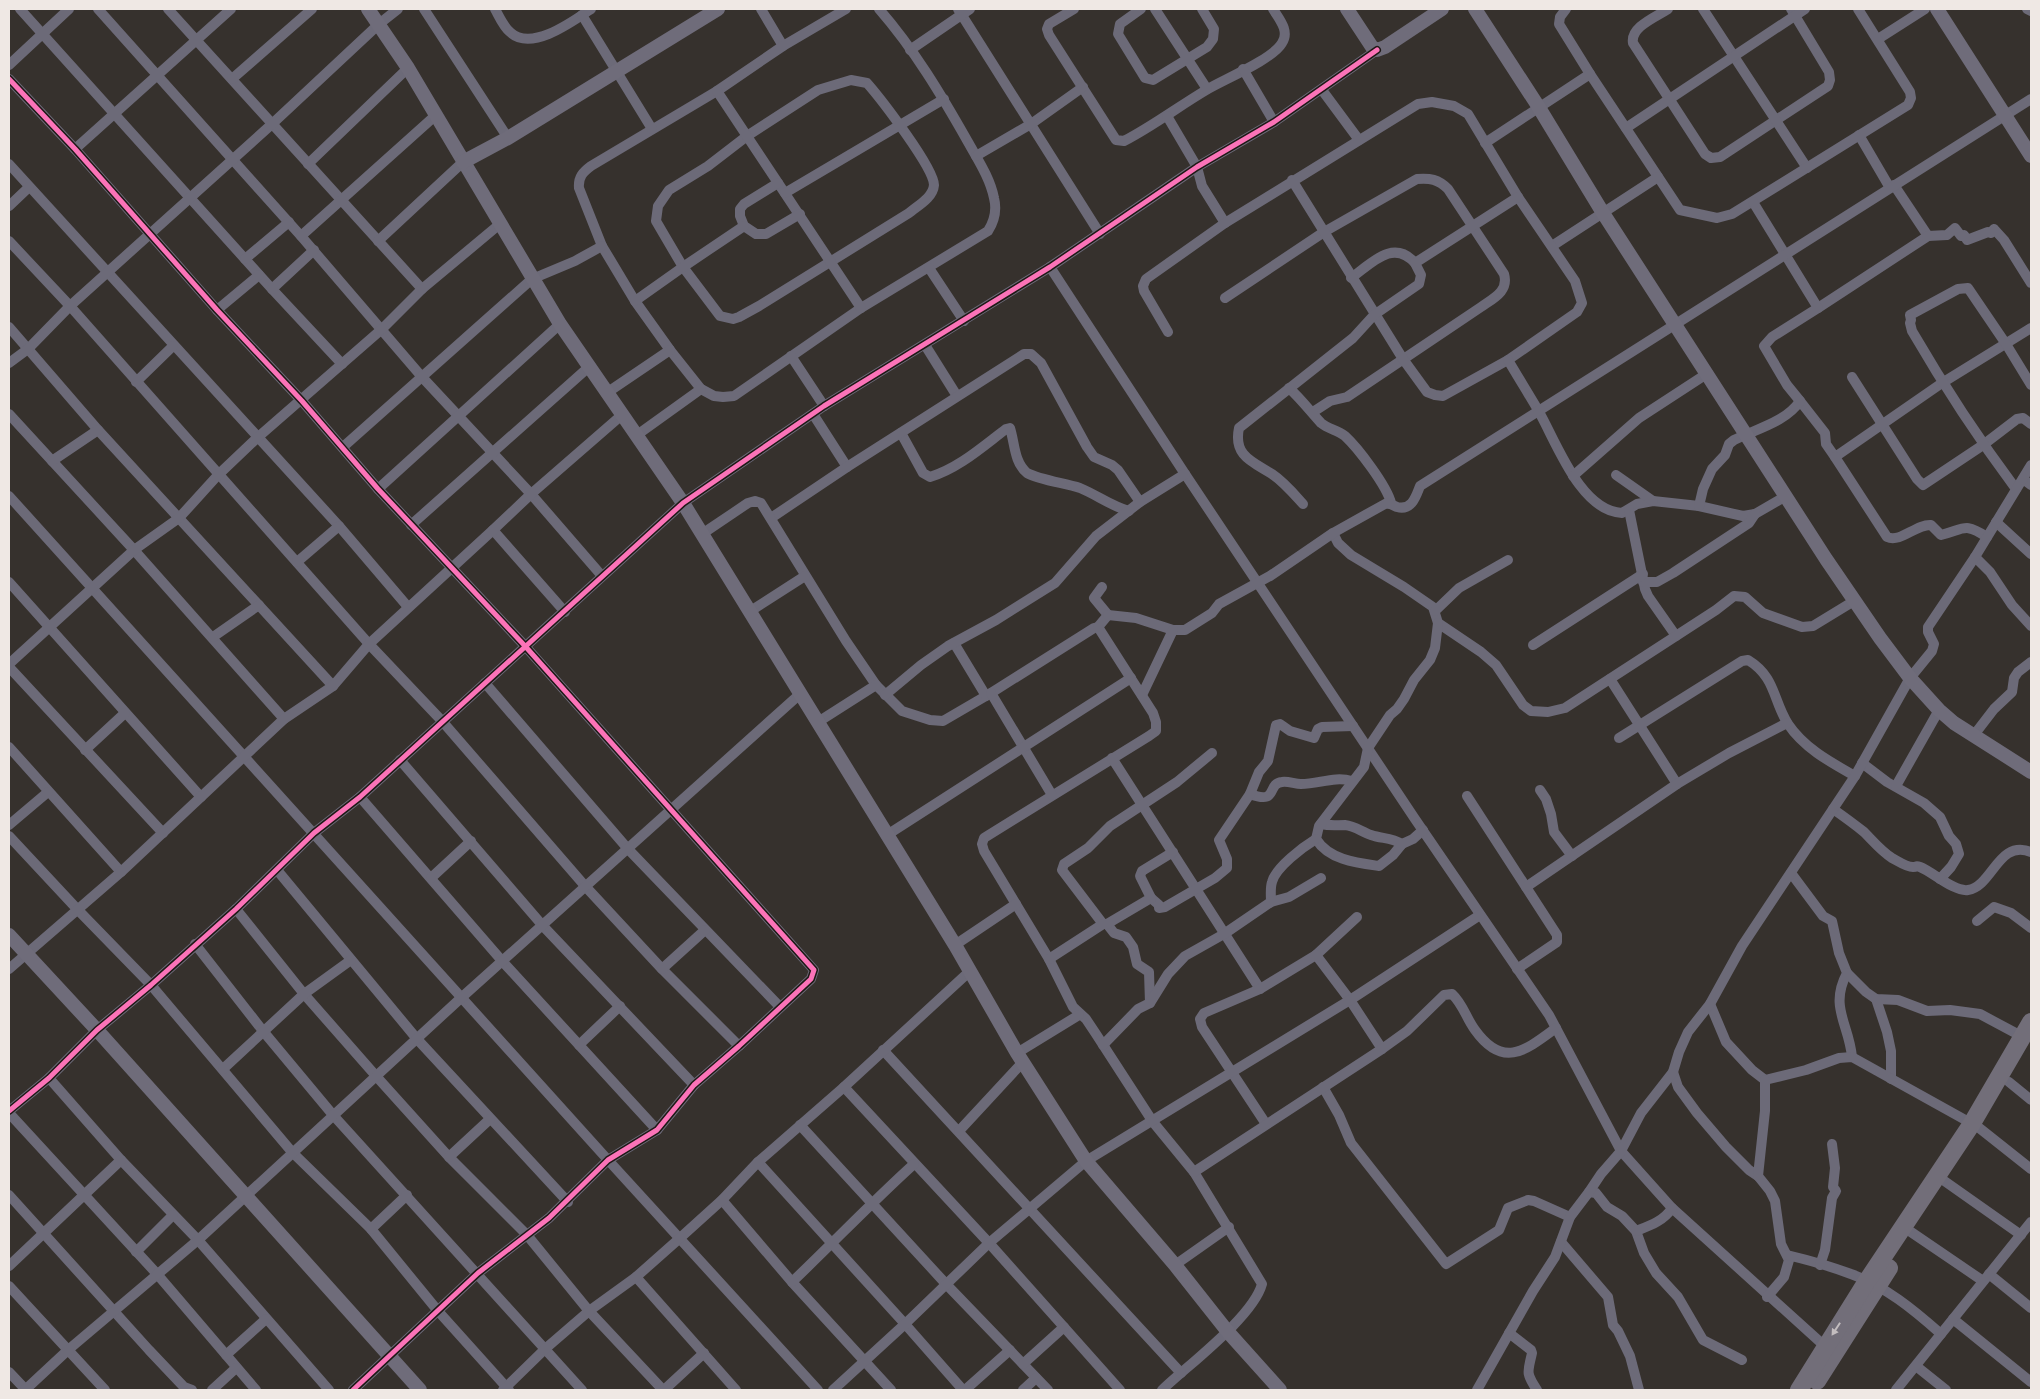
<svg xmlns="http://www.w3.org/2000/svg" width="2040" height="1399" font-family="'Open Sans',sans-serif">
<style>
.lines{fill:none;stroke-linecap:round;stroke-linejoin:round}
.street{stroke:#6c6a78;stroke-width:10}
.secondary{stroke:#6f6c7a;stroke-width:14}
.highway{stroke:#726e79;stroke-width:18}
.cycleway-casing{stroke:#1e1916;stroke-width:8}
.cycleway{stroke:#fb73b8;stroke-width:5}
.oneway{fill:#c3bdbf}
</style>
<rect width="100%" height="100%" fill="#36312d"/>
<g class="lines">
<!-- street -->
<g class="street">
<path d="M20,9L272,289L342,364"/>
<path d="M98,9L301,236L422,377L531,494L602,576"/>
<path d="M168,9L422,289"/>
<path d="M424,9L508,138"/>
<path d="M495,9C499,16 503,26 510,32C531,52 572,22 591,9"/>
<path d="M761,9L783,46"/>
<path d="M846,9L783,46L717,91L591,166C583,172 578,177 579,188L602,246L635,301L670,350L701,389L714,396L723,397L734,396L861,308L988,231C995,220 997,210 994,198C990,178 978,160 968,142C942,96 914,49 879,9"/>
<path d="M958,9L1100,234"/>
<path d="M1074,9L1049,24L1047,29L1049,35L1116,140L1124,141C1153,126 1179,106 1208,89C1225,79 1273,59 1282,43C1290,31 1279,19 1273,9"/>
<path d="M1141,9L1120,24L1118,34L1145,78L1153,80L1207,47L1213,39L1214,29L1202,9"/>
<path d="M1155,9L1207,89"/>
<path d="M1566,9L1560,17L1559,24L1590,74"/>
<path d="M1668,9C1656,17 1630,27 1633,43L1705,154L1711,158L1720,157L1828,86L1830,80L1829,72L1791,9"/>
<path d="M1703,9L1807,168"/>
<path d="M2027,9L2031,11"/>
<path d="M582,15L652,129"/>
<path d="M1878,39L1925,9"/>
<path d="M910,50L970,9"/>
<path d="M9,65L69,9"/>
<path d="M1243,69L1274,122"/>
<path d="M9,79L75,149L217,310L302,401L378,489L525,646L814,970L811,979L739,1046L694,1085L657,1130L608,1160L549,1218L478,1273L353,1390"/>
<path d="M232,79L312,9"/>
<path d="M851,80L867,83C881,99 934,168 934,185C933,198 917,206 909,213L759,306L739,317L733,319L720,316L683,267L663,233L656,221L658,206L669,190L708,166L747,136L818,90Z"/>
<path d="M1322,90L1359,140"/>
<path d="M717,91L861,308"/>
<path d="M1167,116L1197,167L1202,186L1225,223"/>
<path d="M1626,128L1805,9"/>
<path d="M1859,135L1890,188"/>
<path d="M1485,143L1590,74L1680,210L1717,218L1732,214L1908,105L1911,98L1910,92L1858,9"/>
<path d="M75,149L231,9"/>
<path d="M976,156L1031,124L1083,87"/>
<path d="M9,164L339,526L408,607"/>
<path d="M308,164L408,68"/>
<path d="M778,183L744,204L740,209V216L744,226L756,234H766L800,214"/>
<path d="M1894,185L1928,236"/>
<path d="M785,193L944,99"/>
<path d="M9,206L29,187"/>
<path d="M301,236L436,115"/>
<path d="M9,241L70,306L369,644L442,721L585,886L662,969L739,1046"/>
<path d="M378,241L463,162"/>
<path d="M1552,246L1658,177"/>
<path d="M245,259L289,222"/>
<path d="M1050,267L1185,474L1415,819L1549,1015L1621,1151L1672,1208L1829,1350"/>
<path d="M929,268L964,321"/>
<path d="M1351,278C1371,264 1393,238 1415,263"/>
<path d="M272,289L314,250"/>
<path d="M1225,298L1324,232L1417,179C1430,178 1438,179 1448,189L1504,274C1509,291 1494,298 1481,307L1347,397L1330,401L1313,412"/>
<path d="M635,301L683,267L744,226"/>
<path d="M1818,308L1928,236L1947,235L1955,228L1961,236L1964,235L1967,240L1988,232L1991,233L1994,229L2004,240L2031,283"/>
<path d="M217,310L259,275"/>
<path d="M9,327L98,430L333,686"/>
<path d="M1168,332L1144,291L1143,286L1146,279L1225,223L1418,104L1432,102L1454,106L1468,114L1518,197L1575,281L1582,303L1577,312L1508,360L1443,396L1435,395L1427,392L1403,359L1292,180"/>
<path d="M925,345L957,396"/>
<path d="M791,356L824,406"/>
<path d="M1508,360C1518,377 1528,393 1538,410C1556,441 1580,511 1622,513L1637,504L1653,501L1699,506L1743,516L1755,514L1786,496"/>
<path d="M9,363L28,349L70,306L272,124L379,24L398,9"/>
<path d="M1852,377L1917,479L1923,485L1983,445L2017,419L2023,418L2031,424"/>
<path d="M136,382L173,346"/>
<path d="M1289,388C1301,399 1310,411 1321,423C1328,429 1337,430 1345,436C1358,448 1387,486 1391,503"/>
<path d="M608,392L670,350"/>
<path d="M1800,401L1825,433L1826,444L1835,457L1942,383L2031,328"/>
<path d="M9,414L134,550L284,719"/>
<path d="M813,414L847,467"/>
<path d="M901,433L923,473L930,477C959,468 982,447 1006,429L1010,428C1015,444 1014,462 1027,473C1040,480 1064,483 1080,488C1097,495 1111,506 1129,511"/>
<path d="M637,435L701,389"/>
<path d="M343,447L532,279L575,261L602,246"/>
<path d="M1835,457L1887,537C1901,543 1916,524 1931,525L1941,535C1965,529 1964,522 1987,537"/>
<path d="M52,461L98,430"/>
<path d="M1616,475L1653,501"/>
<path d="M1573,476L1639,418L1708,373"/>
<path d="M2023,479L2031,485"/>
<path d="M378,489L560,324"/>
<path d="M2016,489C1978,438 1944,386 1912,331L1910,323L1911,320L1910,315L1958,289L1968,288L2006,344L2031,385"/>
<path d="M9,496L608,1160L818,1390"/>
<path d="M1303,504C1294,494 1284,482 1272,474C1253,462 1233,456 1239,428L1353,338L1374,315L1419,284L1421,275L1415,263L1518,197"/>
<path d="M1699,506L1703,489L1712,469L1725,455L1729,444L1734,440C1756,429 1786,422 1800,401L1787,385L1764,346L1772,337L1818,308L1753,202"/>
<path d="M1629,510L1645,589L1648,596L1676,636"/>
<path d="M771,518L847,467L1024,354H1031L1041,363L1087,447L1094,457L1112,465L1118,470L1140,502"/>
<path d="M1996,522L2031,554"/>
<path d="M411,525L590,366"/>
<path d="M493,530L565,612"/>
<path d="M1333,533L1338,543L1351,555L1404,587L1433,607L1438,623L1481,652L1496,665L1523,705L1531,711L1548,712L1565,708L1716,610L1734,596L1745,597L1763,613L1802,627L1813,626L1854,601"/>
<path d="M702,534L748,503L755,501L761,503L846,641L876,685L902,711L930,720L943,721L991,693L1094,628L1098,627L1108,615L1094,598L1102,587"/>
<path d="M1975,557L1990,572L2012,605L2031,626"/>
<path d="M297,562L339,526"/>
<path d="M9,582L201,797"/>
<path d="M1643,582H1657L1673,573L1749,523L1755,514"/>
<path d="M1435,611L1459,588L1508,560"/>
<path d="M749,612L805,576"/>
<path d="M1108,615L1136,618L1173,630H1185L1212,613L1219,604L1270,576L1333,533L1385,504C1391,503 1392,505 1397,507C1412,511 1416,496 1420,486L2031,99"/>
<path d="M1098,627L1153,713L1156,722V731L1149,736L984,838L982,844L984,851L1049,959L1073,1007L1086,1019L1096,1034L1153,1122L1194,1172L1262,1284C1253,1317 1188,1365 1162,1390"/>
<path d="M213,637L259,605"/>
<path d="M954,643L986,696"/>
<path d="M1533,645L1643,574"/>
<path d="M9,664L134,550L179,518L218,475L257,438L382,329L422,289L501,223"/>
<path d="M9,667L163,833"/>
<path d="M1610,679L1677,784"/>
<path d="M485,683L628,849L780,1007"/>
<path d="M991,693L1052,795"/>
<path d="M885,695L921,665L948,646L996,620L1055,583L1096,536L1140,502L1185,474"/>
<path d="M1142,695L1173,630"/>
<path d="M818,722L876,685"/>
<path d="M1974,735L1994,709L2012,692L2014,678L2018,672L2031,662"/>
<path d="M1619,738L1742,661L1748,660C1776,677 1773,701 1788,724C1804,748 1830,762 1855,776"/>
<path d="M9,747L121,872"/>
<path d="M85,750L125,713"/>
<path d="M1112,758L1260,989"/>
<path d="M400,760L543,926L694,1085"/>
<path d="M1862,763L1887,782L1924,803L1940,817L1949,836L1956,844L1959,854L1951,867L1940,879"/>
<path d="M1896,786L1939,710"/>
<path d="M1540,790L1546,799L1551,814L1554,832L1572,856"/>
<path d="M1250,794C1279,805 1266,784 1282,782C1288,781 1295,784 1301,784C1319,784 1334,776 1352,781"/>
<path d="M1467,796L1557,935V942L1517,969"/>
<path d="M360,797L503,962L657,1130"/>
<path d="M1833,809C1843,816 1854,824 1864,832C1873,841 1881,851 1892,858C1898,861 1906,867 1913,867C1918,867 1915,865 1920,867C1933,872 1954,892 1968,890C1993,886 1998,839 2031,852"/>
<path d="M1321,824C1330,826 1336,825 1345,825C1355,826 1362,832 1371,835C1382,839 1391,837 1402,844"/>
<path d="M9,825L48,792"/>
<path d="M1423,830L1413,839L1402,844L1393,855L1379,866C1357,863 1329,860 1316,839L1319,826L1364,767L1368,748L1390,715L1397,709L1404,699L1414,680L1430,660L1435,648L1438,623"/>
<path d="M887,835L1131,678"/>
<path d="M9,836L78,910L151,985L292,1152L371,1229L438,1311L509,1390"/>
<path d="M277,870L417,1039L568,1202"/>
<path d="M1791,873L1823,916L1832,921L1839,953L1847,973C1829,1007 1849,1024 1852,1057"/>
<path d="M431,878L471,841"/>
<path d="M1526,887L1677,784L1729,753L1787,723"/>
<path d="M1151,898L1159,905V908L1165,907L1215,878L1227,868V859L1219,840L1250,794L1259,772L1268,761L1276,725L1280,724L1290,731L1314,738L1318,729L1322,727L1353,726"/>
<path d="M1271,902C1271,896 1270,888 1272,882C1276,867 1303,847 1316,839"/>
<path d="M236,909L304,994L376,1076L449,1157L527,1235L589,1311L663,1390"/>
<path d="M1977,921L1994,907L2011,913L2031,928"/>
<path d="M1103,924L1062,870L1064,864L1088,848L1110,826L1177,782L1212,753"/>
<path d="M1107,924L1114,933L1126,937L1133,947L1137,964L1149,972L1150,1003"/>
<path d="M195,944L263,1031L333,1115L582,1390"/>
<path d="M955,945L1016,904"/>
<path d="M1316,955L1357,917"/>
<path d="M1049,959L1103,924H1107L1151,898L1140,876L1142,871L1173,852"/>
<path d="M9,969L121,872L284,719L333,686L369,644L493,530L531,494L623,414"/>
<path d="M662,969L705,930"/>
<path d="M1847,973L1866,992L1876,999L1898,1000L1927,1011L1950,1010L1980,1014L2023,1037"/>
<path d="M1876,999L1887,1032L1891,1051V1079"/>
<path d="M1710,1004L1726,1042L1752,1070L1765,1080"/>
<path d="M579,1045L620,1006"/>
<path d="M1103,1045L1138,1009L1150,1003L1168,974L1185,956L1224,934L1271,902L1289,897L1321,878"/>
<path d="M883,1050L1181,1373"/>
<path d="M1017,1053L1079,1015"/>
<path d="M223,1069L304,994L351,960"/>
<path d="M1673,1072L1678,1087L1697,1113L1726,1147L1749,1170L1758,1176"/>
<path d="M49,1078L121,1160L198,1240L329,1390"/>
<path d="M1765,1080L1806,1070L1839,1058L1852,1057L1978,1127L2031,1169"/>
<path d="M1765,1080V1111L1758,1176L1770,1191L1775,1201L1781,1244L1789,1260L1784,1277L1767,1297"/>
<path d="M2009,1082L2031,1100"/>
<path d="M844,1087L989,1243L1120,1390"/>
<path d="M1323,1087L1339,1115L1351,1143L1446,1264L1499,1230L1508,1208L1528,1200L1534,1201L1570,1217"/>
<path d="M9,1111L49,1078L97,1030L151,985L236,909L314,833L360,797L683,503L824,406L1050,267L1197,167L1274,122L1377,50"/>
<path d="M9,1113L157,1274L256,1390"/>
<path d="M1266,1124L1202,1027L1200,1019L1204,1013L1260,989L1316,955L1350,1000L1382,1049"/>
<path d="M800,1125L946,1284L1048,1390"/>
<path d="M959,1131L1022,1063"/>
<path d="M449,1157L490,1119"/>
<path d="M758,1162L905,1324L963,1390"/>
<path d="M1194,1172L1382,1049L1407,1031L1444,995L1452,994C1463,1004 1466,1018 1475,1030C1503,1069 1525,1051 1556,1028"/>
<path d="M1943,1180L2021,1235"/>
<path d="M1589,1192L1596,1193L1607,1207L1622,1216L1636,1231L1644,1253L1656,1273L1678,1297L1703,1340L1742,1360"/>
<path d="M9,1195L149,1350L184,1387L192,1390"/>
<path d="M722,1200L792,1282L891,1390"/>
<path d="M371,1229L407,1195"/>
<path d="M1636,1231C1649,1226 1664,1221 1672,1208"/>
<path d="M1911,1232L1983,1281"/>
<path d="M1561,1242L1608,1297L1613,1325L1618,1331L1630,1356L1639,1390"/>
<path d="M136,1252L173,1215"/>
<path d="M1787,1255C1808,1260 1830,1266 1851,1274C1885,1286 1914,1310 1941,1334"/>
<path d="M1175,1265L1229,1227"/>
<path d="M1820,1265L1825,1250L1832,1198L1836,1191L1833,1187L1835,1168L1832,1144"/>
<path d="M9,1266L121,1160"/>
<path d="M1989,1274L2031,1308"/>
<path d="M636,1277L736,1390"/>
<path d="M792,1282C833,1243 872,1202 914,1164"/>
<path d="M9,1286L105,1390"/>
<path d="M1953,1319L2031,1382"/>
<path d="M1509,1333L1531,1350L1532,1353C1528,1372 1525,1372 1537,1390"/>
<path d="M226,1355L266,1319"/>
<path d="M1023,1364L1064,1327"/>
<path d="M1916,1366L1946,1390"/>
<path d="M9,1372L26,1390"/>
<path d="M25,1390L68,1350L198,1240L461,998L800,694"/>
<path d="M212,1390L236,1368"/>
<path d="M503,1390L545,1349L589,1311L636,1277L680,1238L722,1200L758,1162L844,1087L970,971"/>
<path d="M664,1390L704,1353"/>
<path d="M833,1390L905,1324L989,1243L1086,1161L1350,1000L1480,915"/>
<path d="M965,1390L1010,1350"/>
<path d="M1023,1390L1036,1378"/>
<path d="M1477,1390L1533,1291L1555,1257L1570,1217L1589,1192L1601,1174L1621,1151L1641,1113L1673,1072L1679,1052L1688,1032L1710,1004L1742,946L1855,776L1910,678L1932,651L1934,644L1928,632V627L1975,557L2031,465"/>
<path d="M1896,1390L2031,1222"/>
</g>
<!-- secondary -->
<g class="secondary">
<path d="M368,9L408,68L560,324L683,503L955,945L1017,1053L1086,1161L1175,1265L1228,1332L1280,1390"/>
<path d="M1347,9L1372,47L1377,50L1385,47L1442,9"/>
<path d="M1475,9L1538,106L1603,213L1826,559L1880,638L1910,678L1939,710L1954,723L2031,772"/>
<path d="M1937,9L2031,156"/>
<path d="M463,162L508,138L718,9"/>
<path d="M9,935L97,1030L420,1390"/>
</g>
<!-- highway -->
<g class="highway">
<path d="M1817,1381L1889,1268"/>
<path d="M1799,1390L1867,1281L1971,1125L2031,1022"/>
</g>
<defs>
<g id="cycleway">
<path d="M9,79L75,149L217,310L302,401L378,489L525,646L814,970L811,979L739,1046L694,1085L657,1130L608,1160L549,1218L478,1273L353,1390"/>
<path d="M9,1111L49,1078L97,1030L151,985L236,909L314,833L360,797L683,503L824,406L1050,267L1197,167L1274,122L1377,50"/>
</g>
</defs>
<!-- cycleway casing -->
<use href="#cycleway" class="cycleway-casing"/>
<!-- cycleway -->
<use href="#cycleway" class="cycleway"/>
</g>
<!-- one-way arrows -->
<defs><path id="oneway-solid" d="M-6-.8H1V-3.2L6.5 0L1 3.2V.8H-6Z" transform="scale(1.25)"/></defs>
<use class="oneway" href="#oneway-solid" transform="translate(1836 1329) rotate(123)"/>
<!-- border -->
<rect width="2040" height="1399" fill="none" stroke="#efe8e4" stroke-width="20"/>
</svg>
